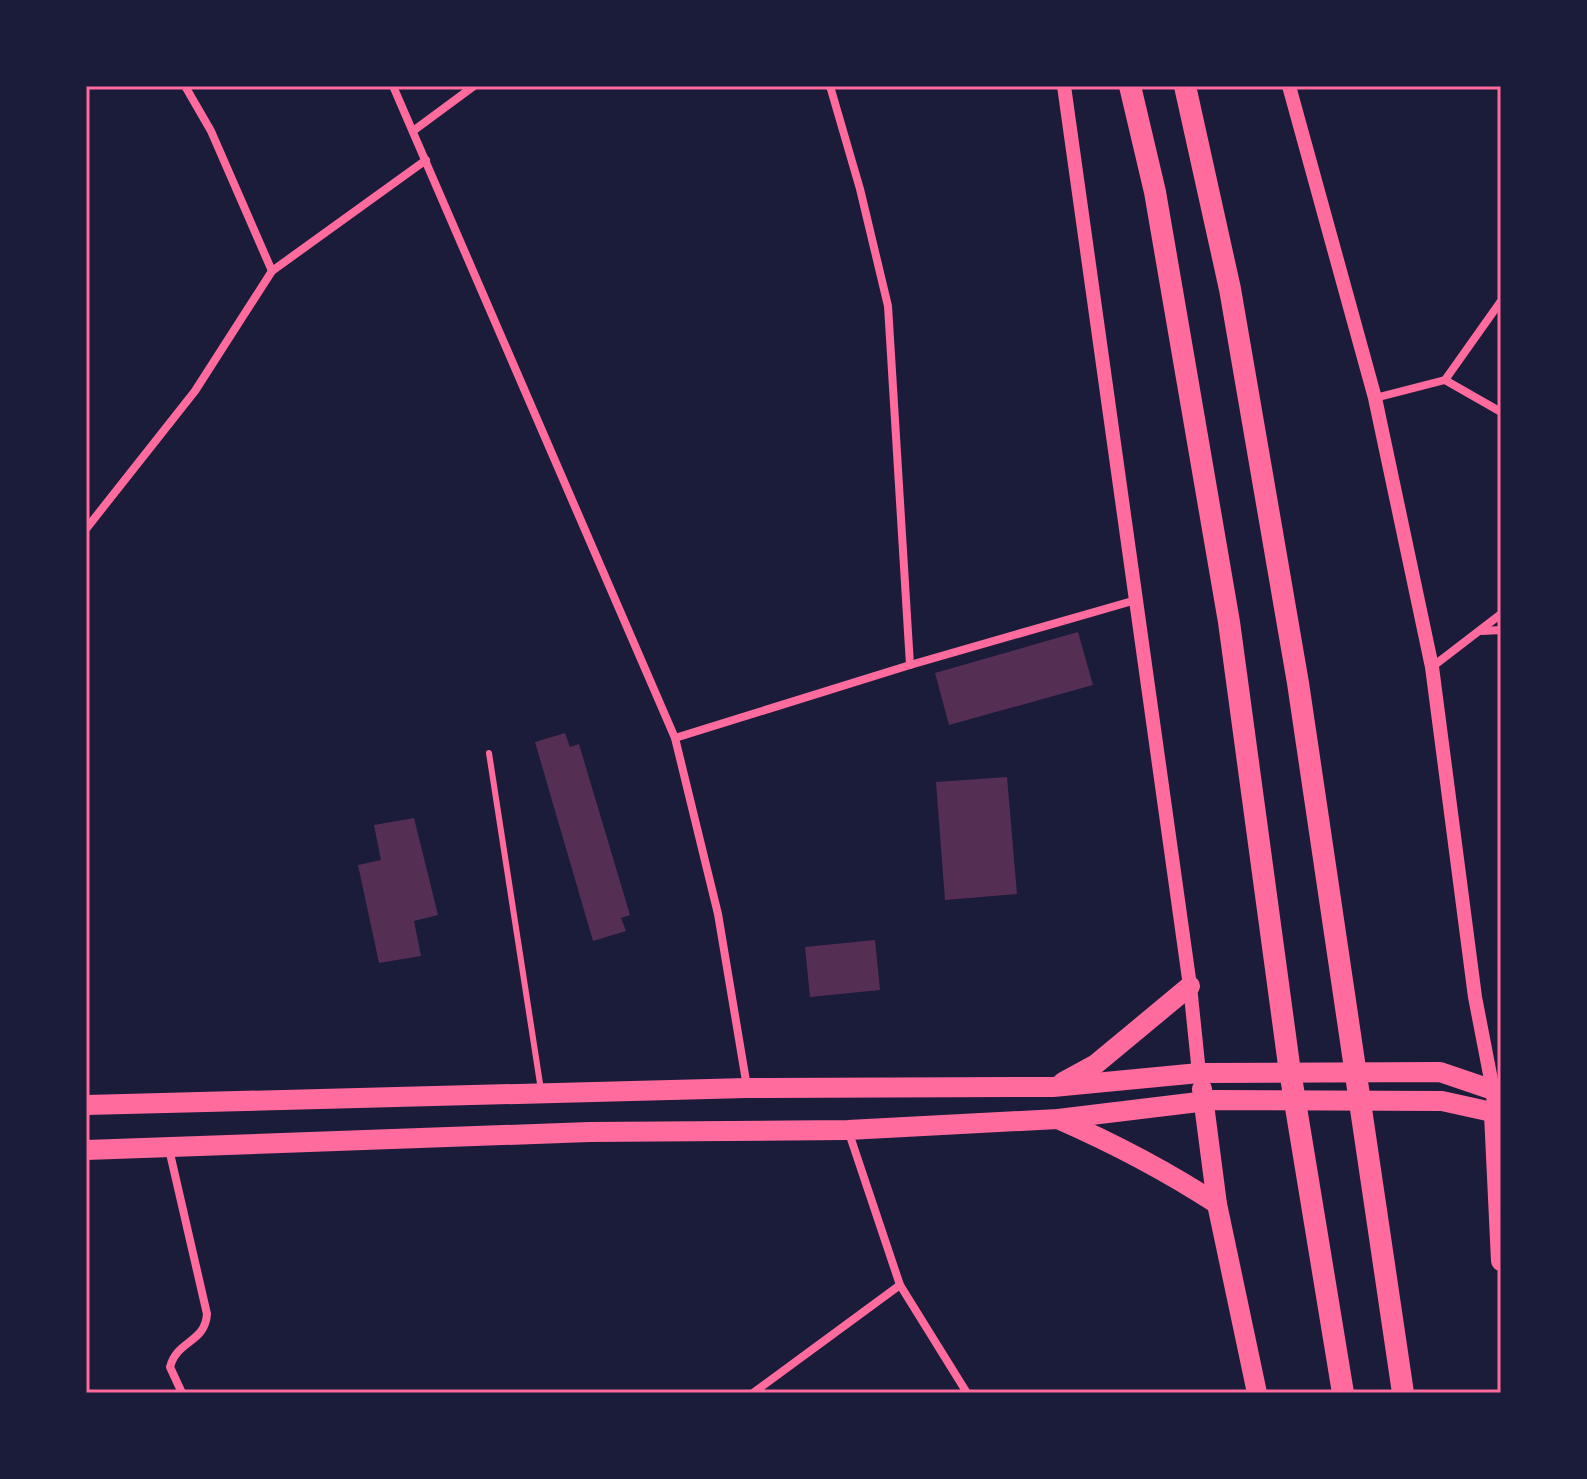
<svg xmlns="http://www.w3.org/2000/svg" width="1587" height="1479" font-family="Merriweather,serif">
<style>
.building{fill:#542f53}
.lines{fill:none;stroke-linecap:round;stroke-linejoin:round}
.service{stroke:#ff6b9d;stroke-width:6}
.minor{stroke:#ff6b9d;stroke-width:8}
.tertiary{stroke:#ff6b9d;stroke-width:14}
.primary{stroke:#ff6b9d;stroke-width:20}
.trunk{stroke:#ff6b9d;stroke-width:22}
.neatline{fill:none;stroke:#ff6b9d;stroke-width:3}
</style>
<rect width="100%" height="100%" fill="#1b1b3a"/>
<!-- building -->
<g class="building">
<path d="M1078,632L1093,685L949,725L935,673Z"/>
<path d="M565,733L570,747L579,744L630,915L621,918L626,931L593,941L535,742Z"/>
<path d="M1007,777L1017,894L945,900L936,782Z"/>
<path d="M414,818L438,915L414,921L421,956L379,963L358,865L381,860L374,825Z"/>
<path d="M875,940L880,990L810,997L805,947Z"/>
</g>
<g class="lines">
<!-- service -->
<path class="service" d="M489,753L541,1090"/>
<!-- minor -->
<g class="minor">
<path d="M393,86L675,738L718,914L747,1087"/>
<path d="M830,86L860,189L888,306L910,665"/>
<path d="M413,131L474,86"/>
<path d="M272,271L426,160"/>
<path d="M1445,380L1501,412"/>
<path d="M1375,398L1445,380L1501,301"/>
<path d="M86,529L195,391L272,271L211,131L185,86"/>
<path d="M1482,631L1501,630"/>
<path d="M1432,667L1501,614"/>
<path d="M675,738L910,665L1136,600"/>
<path d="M848,1130L900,1285L967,1393"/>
<path d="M169,1149L207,1314C205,1343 177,1340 170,1367L182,1393"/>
<path d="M753,1393L900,1285"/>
</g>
<!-- tertiary -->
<g class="tertiary">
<path d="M1064,86L1190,986L1199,1073"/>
<path d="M1289,86L1375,398L1432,667L1475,997L1493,1090L1494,1114"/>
</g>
<!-- primary -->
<g class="primary">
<path d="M1063,1082L1096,1064L1190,986"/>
<path d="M1202,1089L1217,1204L1257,1393"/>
<path d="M86,1105L747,1088L1053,1087L1199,1073L1440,1072L1493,1090L1501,1089"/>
<path d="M1494,1114L1501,1261"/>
<path d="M1058,1119C1115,1144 1165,1170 1217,1204"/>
<path d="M86,1150L589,1132L848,1130L1058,1119L1215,1100L1442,1101L1501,1114"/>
</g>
<!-- trunk -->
<g class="trunk">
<path d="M1130,86L1155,192L1229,622L1289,1065L1343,1393"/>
<path d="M1185,86L1230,289L1298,683L1403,1393"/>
</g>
</g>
<!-- border -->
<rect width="1587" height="1479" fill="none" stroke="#1b1b3a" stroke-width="176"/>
<rect x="88" y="88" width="1411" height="1303" class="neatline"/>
</svg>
